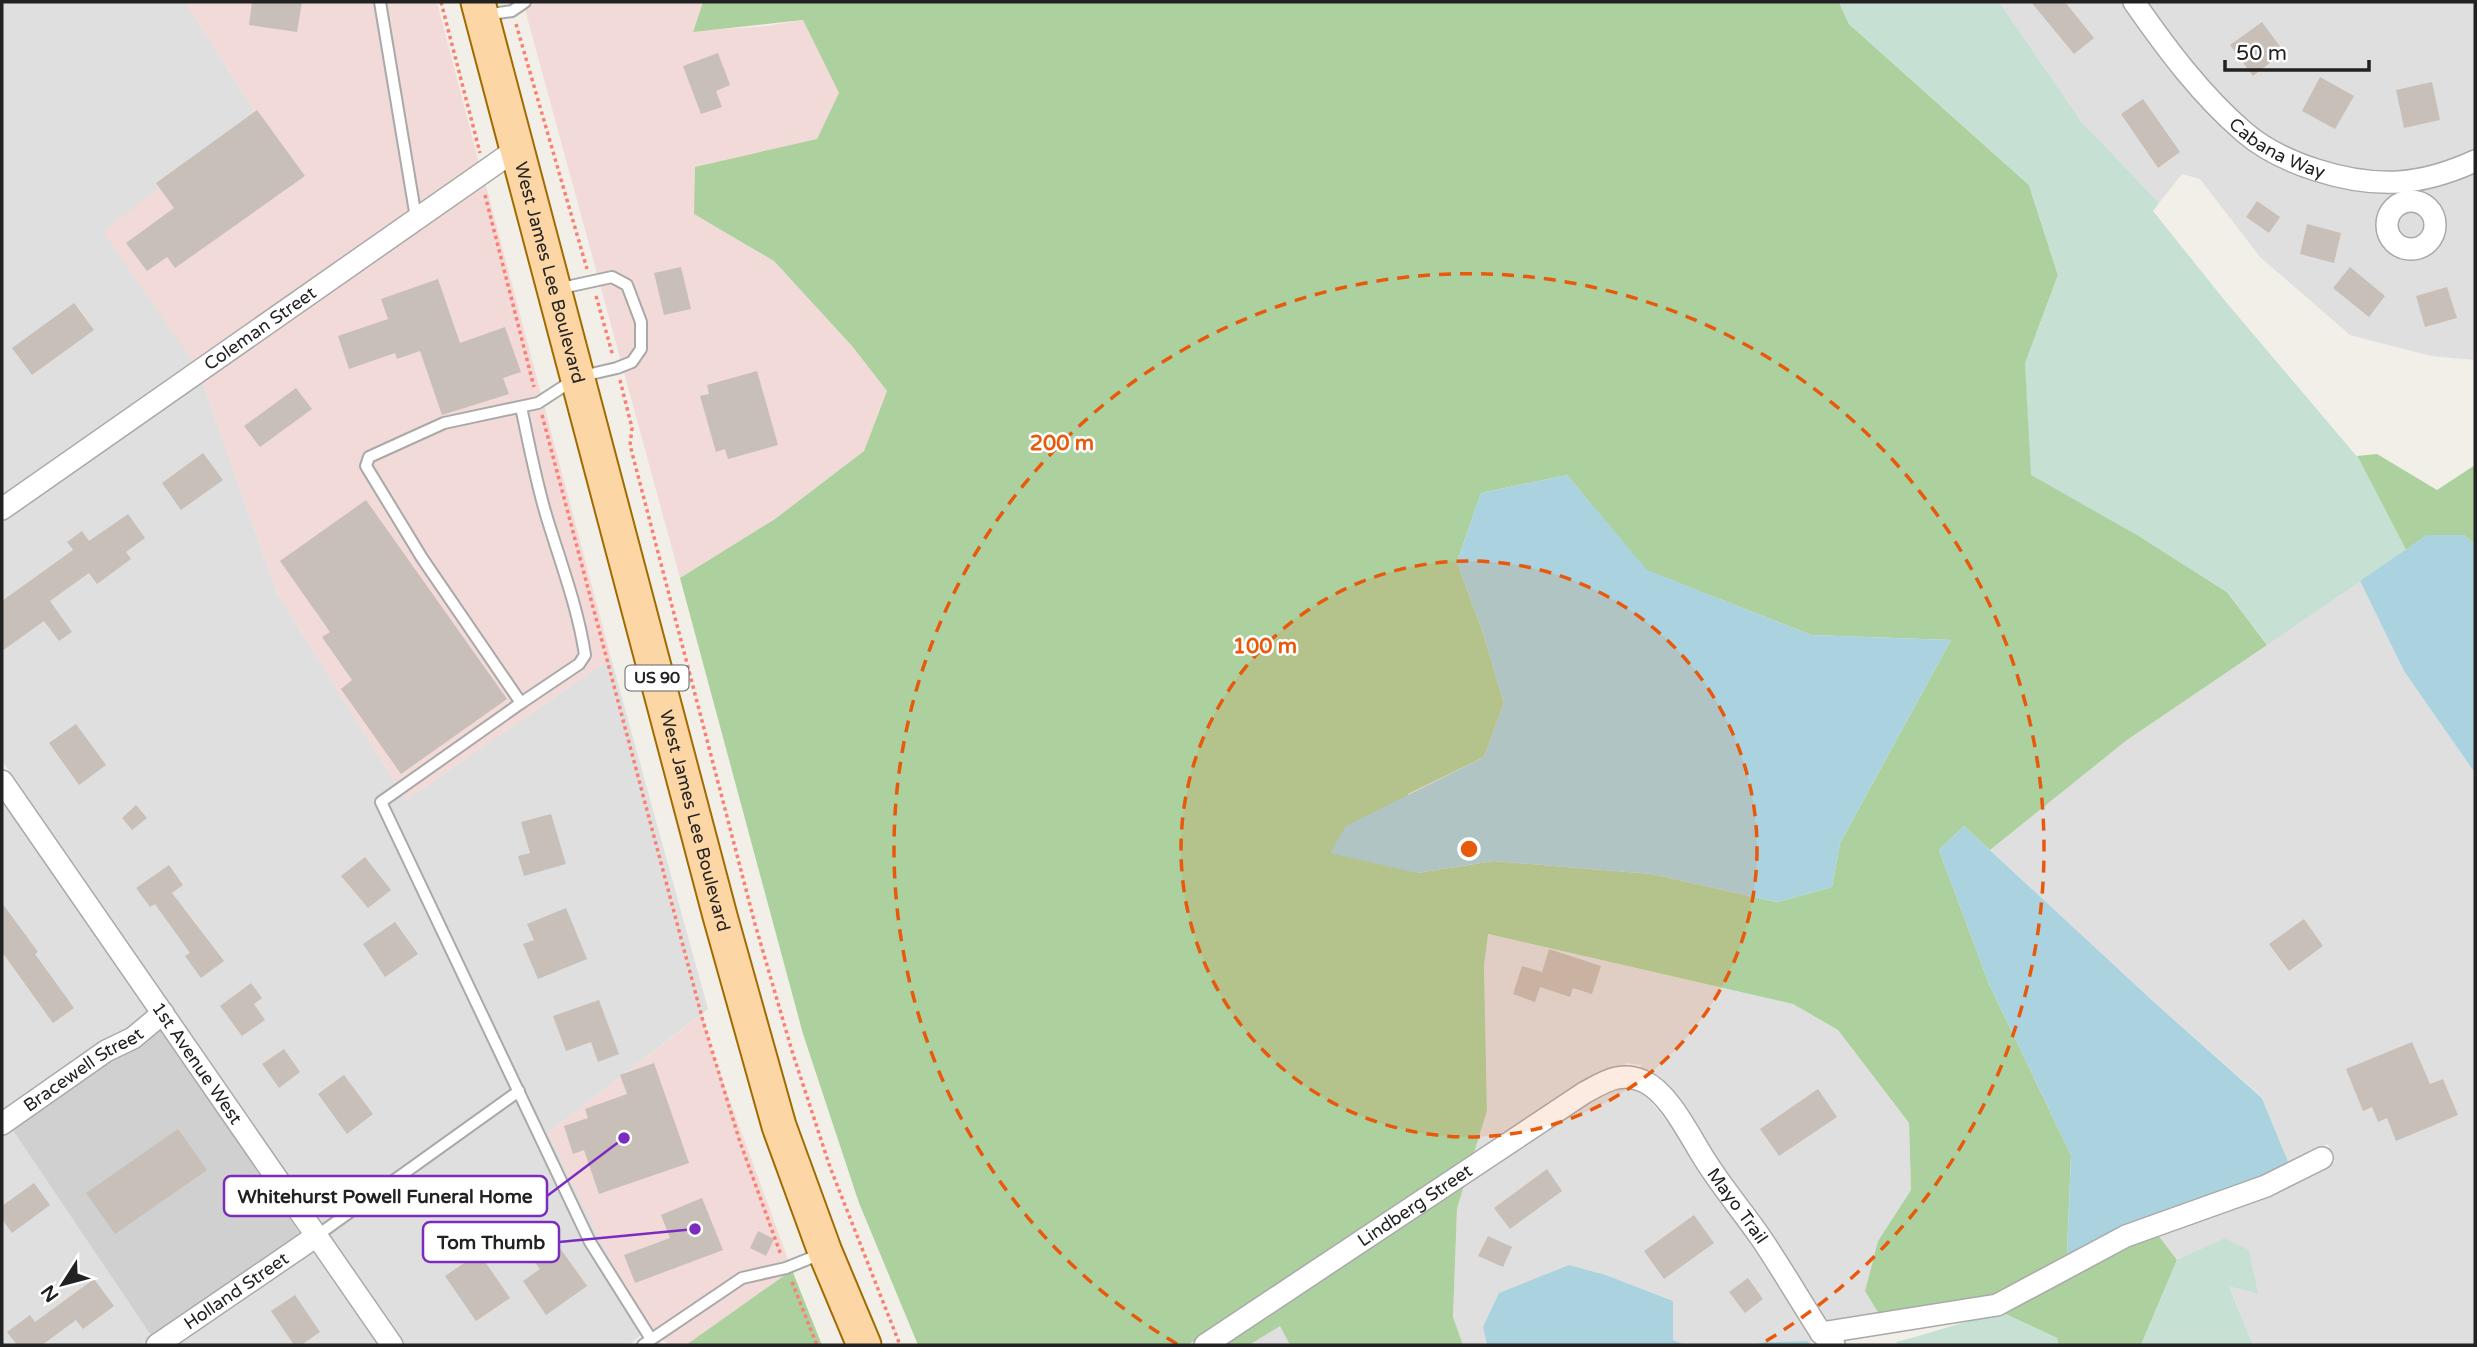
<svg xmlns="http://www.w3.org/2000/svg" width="2477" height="1347" font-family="'Varela Round',sans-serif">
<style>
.residential{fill:#e0dfdf}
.commercial{fill:#f2dad9}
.religious{fill:#d0d0d0}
.forest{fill:#add19e;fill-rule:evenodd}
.wetland{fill:#c6e0d4}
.water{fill:#aad3df}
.building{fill:#c7bfb8}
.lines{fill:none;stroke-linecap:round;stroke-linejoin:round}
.lane-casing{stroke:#a9a9a9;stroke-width:14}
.street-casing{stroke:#a9a9a9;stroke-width:24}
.primary-casing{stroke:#a06b00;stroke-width:37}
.path{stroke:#fa8072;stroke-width:3.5;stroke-dasharray:3.5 3.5;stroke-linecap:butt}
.lane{stroke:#fff;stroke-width:10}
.street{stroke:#fff;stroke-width:21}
.primary{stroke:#fcd6a4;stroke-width:33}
.ring{fill:none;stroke:#e8590c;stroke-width:3.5;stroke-dasharray:12 9}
.labels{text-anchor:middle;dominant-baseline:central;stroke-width:5;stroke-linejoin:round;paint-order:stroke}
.shield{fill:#fff;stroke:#646464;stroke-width:2}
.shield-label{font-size:16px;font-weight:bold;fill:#222}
.street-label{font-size:18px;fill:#222;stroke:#fff}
.centre{fill:#e8590c;stroke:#fff;stroke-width:3.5}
.ring-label{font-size:21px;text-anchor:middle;font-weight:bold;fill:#e8590c;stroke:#fff;stroke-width:5;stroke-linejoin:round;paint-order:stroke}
.leader{fill:none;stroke:#7b2cbf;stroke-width:2.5}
.callout-dot{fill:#7b2cbf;stroke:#fff;stroke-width:2.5}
.callout{fill:#fff;stroke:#7b2cbf;stroke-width:2.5}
.callout-label{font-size:19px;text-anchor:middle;font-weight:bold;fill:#222}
</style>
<rect width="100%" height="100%" fill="#f2efe9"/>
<!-- residential -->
<g class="residential">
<path d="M2,2H185L255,112L194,363L2,497Z"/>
<path d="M1999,2H2475V360L2431,356L2350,335L2260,257L2200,179L2182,174L2159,203L2081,121Z"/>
<path d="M202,381L277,593L406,800L611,658L708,1009L548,1133L646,1331L629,1345H405L2,761V521Z"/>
<path d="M2360,581L2404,671L2475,773V1345H2253L2229,1285L2257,1294L2224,1238L2177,1260L2158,1235L2269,1196L2335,1162L2328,1144L2289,1164L2262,1097L2156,1004L1990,850L2127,740Z"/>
<path d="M2,801L149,1013L128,1030L2,1112Z"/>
<path d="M1487,934L1793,1004L1838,1030L1909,1123L1911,1190L1878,1241L1865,1291L1879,1314L1828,1322L1771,1233L1715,1155L1696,1122L1666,1084L1654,1074L1641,1069V1065L1626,1063L1624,1066L1610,1068L1579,1085L1474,1153L1487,1111L1484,966Z"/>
<path d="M1615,1087H1627L1640,1091L1649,1099L1678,1136L1696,1168L1752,1245L1811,1337V1345H1818H1811L1808,1341L1764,1342L1751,1345H1686L1673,1340V1301L1606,1275L1569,1265L1483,1326L1487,1345H1463L1453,1317L1457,1209L1465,1182L1589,1101Z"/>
<path d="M12,1129L152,1337L140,1345H2V1136Z"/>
<path d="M312,1251L378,1345H176Z"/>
<path d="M1280,1325L1290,1345H1249Z"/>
</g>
<!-- commercial -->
<g class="commercial">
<path d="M185,2H437L479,163L194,363L103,232L255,112Z"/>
<path d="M523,2H703L693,31L767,26L803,20L840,93L817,139L766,152L694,214L774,261L852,346L887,391L864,451L775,519L680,578Z"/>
<path d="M485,182L611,658L406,800L277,593L202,381Z"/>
<path d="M702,1014L711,1049L792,1270L686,1345H671L646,1331L548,1133Z"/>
</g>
<!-- religious -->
<path class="religious" d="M160,1028L301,1235L152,1337L12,1129Z"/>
<!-- forest -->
<g class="forest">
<path d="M703,2H1839L1849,24L2029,185L2058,275L2025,364L2142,538L2227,592L2267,645L2127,740L1990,850L1964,826L1939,850L1989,984L2071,1155L2067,1252L2090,1244L1995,1295L1879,1314L1865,1291L1878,1241L1911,1190L1909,1123L1838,1030L1793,1004L1488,934L1484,966L1487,1111L1474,1153L1188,1345H918L859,1203L803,1034L680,578L775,519L864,451L887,391L852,346L774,261L694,214L695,167L817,139L839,93L803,20L693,32ZM1567,475L1646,570L1811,635L1951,640L1840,843L1832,887L1777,902L1652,874L1494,861L1417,873L1408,794L1484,757L1504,703L1483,633L1457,562L1481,493Z"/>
<path d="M2377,454L2437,490L2475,465V545L2464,535H2427L2406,550L2357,456Z"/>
<path d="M1465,1182L1457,1209L1453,1317L1463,1345H1290L1280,1326L1249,1345H1223Z"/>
<path d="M2158,1235L2177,1260L2141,1345H2058L2057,1338L2003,1313L2129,1245Z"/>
<path d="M792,1270L822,1345H686Z"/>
</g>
<!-- wetland -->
<g class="wetland">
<path d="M1839,2H1999L2081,121L2159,203L2153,211L2226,302L2359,459L2406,550L2267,645L2227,592L2142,538L2031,475L2025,364L2058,275L2029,185L1849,24Z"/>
<path d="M2224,1238L2249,1250L2258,1294L2229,1286L2253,1345H2141L2177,1260Z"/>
<path d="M2003,1313L2057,1338L2058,1345H1898L1896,1342C1932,1333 1966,1320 2003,1313Z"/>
</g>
<!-- water -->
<g class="water">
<path d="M1567,475L1647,570L1811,635L1951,640L1840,843L1832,887L1777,902L1652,874L1494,861L1417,873L1330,853L1346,826L1484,757L1504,703L1483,633L1457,562L1481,493Z"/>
<path d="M2427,535H2464L2475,545V773L2404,671L2360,581Z"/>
<path d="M1964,826L2156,1004L2262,1098L2289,1164L2263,1177L2067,1253L2071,1155L1989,984L1939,850Z"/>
<path d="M1569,1265L1606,1275L1673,1301V1340L1686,1345H1487L1483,1327L1499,1293Z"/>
<path d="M1808,1341L1811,1345H1751L1764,1342Z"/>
</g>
<!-- building -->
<g class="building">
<path d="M252,2H302L297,32L249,25Z"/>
<path d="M2031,2H2065L2094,38L2074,54Z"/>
<path d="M2262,22L2284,52L2253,76L2230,45Z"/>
<path d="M718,53L730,85L716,91L722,107L701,114L683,66Z"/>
<path d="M2320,77L2354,96L2335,129L2302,111Z"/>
<path d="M2432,82L2440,120L2404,128L2396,90Z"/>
<path d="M2143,99L2180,152L2158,168L2121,114Z"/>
<path d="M257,110L305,176L175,268L167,257L147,271L126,243L174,208L156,183Z"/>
<path d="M2257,201L2280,217L2269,233L2246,217Z"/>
<path d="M2307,224L2341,233L2334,263L2300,254Z"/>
<path d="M681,267L691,309L664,315L654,273Z"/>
<path d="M2350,267L2385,296L2369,317L2333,288Z"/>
<path d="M438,279L460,343L505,327L521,372L503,378L509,394L442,415L420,351L397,359L395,353L349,369L338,336L388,319L381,299Z"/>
<path d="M2447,287L2457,318L2425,327L2416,296Z"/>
<path d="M74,303L94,330L32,375L12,348Z"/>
<path d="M757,371L778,445L728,459L725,449L716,452L700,396L709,394L707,385Z"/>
<path d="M296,388L312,409L260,447L244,426Z"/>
<path d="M203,453L223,480L181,510L162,483Z"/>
<path d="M366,500L507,699L401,774L341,689L352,680L322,637L330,632L280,561Z"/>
<path d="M128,514L145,538L126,552L131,559L97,584L89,573L50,601L72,632L59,641L44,621L2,651V601L73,550L67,542L82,531L89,541Z"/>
<path d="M76,724L106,765L79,785L49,743Z"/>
<path d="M136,805L147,818L132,830L122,818Z"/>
<path d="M551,814L566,864L524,876L518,856L530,853L521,822Z"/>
<path d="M365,857L391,890L368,908L341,876Z"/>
<path d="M169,865L183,885L172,893L224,961L201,978L185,956L190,953L155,904L150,907L136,888Z"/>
<path d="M2,903L38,952L35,954L74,1008L53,1023L2,952Z"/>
<path d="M566,908L587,959L538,979L523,944L534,940L527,924Z"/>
<path d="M2304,919L2323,946L2289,971L2269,944Z"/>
<path d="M395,922L418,954L385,977L363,944Z"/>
<path d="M1549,949L1601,966L1592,994L1573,988L1570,997L1540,987L1535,1002L1513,994L1522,966L1542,972Z"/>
<path d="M251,983L262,998L254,1004L265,1020L242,1036L220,1006Z"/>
<path d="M599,1000L619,1054L598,1062L591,1042L566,1051L553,1016Z"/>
<path d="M2412,1042L2430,1084L2443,1079L2458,1115L2396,1141L2387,1118L2378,1122L2372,1107L2363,1111L2346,1069Z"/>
<path d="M284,1049L300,1072L279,1088L262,1064Z"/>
<path d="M654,1063L689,1163L599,1194L584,1150L573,1154L564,1126L588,1118L585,1109L627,1094L620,1075Z"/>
<path d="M344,1075L373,1114L347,1134L318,1094Z"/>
<path d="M1818,1089L1837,1117L1779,1156L1760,1129Z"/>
<path d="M178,1129L207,1170L115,1234L86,1193Z"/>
<path d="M1547,1169L1562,1191L1510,1229L1494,1208Z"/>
<path d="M34,1183L50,1205L12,1233L2,1219V1206Z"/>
<path d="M702,1198L723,1250L635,1283L624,1255L670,1238L661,1215Z"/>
<path d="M1694,1215L1714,1243L1664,1279L1644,1251Z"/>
<path d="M758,1231L774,1239L766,1256L750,1248Z"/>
<path d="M550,1234L587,1286L546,1315L523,1281L540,1269L526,1251Z"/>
<path d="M1488,1236L1512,1247L1503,1267L1478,1256Z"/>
<path d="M479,1253L510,1298L476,1321L445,1276Z"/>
<path d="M1748,1278L1763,1299L1745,1313L1729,1292Z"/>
<path d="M94,1279L114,1306L83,1329L76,1320L42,1345H17L7,1332L30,1315L35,1322Z"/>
<path d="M295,1295L320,1332L301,1345H294L271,1311Z"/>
</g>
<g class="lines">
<defs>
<g id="lane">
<path d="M380,2L416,218"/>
<path d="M485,15L512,11L525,2"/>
<path d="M557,289L612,277L627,285L641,322V349L632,362L617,368L578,377L538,403L444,423L369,457L366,466L422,558L521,703L381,802L590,1242L651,1339"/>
<path d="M521,703L579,664L585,655C578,608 561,564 547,518C536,482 529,444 521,407"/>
<path d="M315,1237L519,1091"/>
<path d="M643,1345L742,1278L786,1268L823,1253"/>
</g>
<g id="street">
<path id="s1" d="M2134,2C2166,48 2201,95 2244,132C2281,164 2349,185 2399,182C2426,180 2451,172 2475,161"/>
<circle cx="2411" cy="225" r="24"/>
<path id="s2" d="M2,509L518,148"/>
<path id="s3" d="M2,781L392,1345"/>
<path id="s4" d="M2,1124L106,1051L133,1038L163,1013"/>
<path d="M1821,1333L1997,1305L2126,1236L2266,1186L2322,1158"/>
<path id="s5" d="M157,1345L315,1237"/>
<path id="s6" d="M1205,1345L1584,1093C1604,1082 1620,1071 1643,1081C1669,1092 1690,1137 1705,1160C1722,1187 1743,1212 1761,1238C1782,1269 1801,1302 1821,1333L1834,1345"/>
</g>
<g id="primary">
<path id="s7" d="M478,2L720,916L779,1126L825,1252L864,1345"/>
</g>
</defs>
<!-- lane casing -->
<use href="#lane" class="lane-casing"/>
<!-- street casing -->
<use href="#street" class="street-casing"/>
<!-- primary casing -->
<use href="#primary" class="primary-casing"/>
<!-- path -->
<g class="path">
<path d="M441,2L480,153"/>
<path d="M516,24L587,269"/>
<path d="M485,195L534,387"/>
<path d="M596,296L613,356"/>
<path d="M620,380L632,428L630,445L755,924L792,1051L830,1167L900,1345"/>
<path d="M542,415L703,1021L740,1142L781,1255"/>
<path d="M792,1282L817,1345"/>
</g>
<!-- lane -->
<use href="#lane" class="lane"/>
<!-- street -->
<use href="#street" class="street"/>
<!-- primary -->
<use href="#primary" class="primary"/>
</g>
<!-- distance rings -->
<circle cx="1469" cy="849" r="288" fill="#e8590c" fill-opacity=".12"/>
<g class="ring">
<circle cx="1469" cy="849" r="288"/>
<path d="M1177 1344A575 575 0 1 1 1761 1344"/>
</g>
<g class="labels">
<!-- shield labels -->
<rect class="shield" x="625.5" y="665.5" width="63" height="25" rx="5"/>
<g class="shield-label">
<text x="657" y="678">US 90</text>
</g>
<!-- street labels -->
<g class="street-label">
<text stroke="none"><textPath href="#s1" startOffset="208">Cabana Way</textPath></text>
<text stroke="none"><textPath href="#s7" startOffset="280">West James Lee Boulevard</textPath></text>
<text stroke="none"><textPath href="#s2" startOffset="315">Coleman Street</textPath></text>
<text stroke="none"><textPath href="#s7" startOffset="847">West James Lee Boulevard</textPath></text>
<text stroke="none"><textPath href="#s3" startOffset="343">1st Avenue West</textPath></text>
<text stroke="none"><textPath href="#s4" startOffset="98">Bracewell Street</textPath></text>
<text stroke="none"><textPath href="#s6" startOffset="252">Lindberg Street</textPath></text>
<text stroke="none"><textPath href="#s6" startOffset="676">Mayo Trail</textPath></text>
<text stroke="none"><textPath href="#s5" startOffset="96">Holland Street</textPath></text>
</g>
</g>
<circle cx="1469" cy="849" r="10" class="centre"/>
<g class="ring-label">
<text x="1062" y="450">200 m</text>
<text x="1265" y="653">100 m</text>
</g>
<!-- callouts -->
<path class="leader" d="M624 1138L547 1196M695 1229L559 1242"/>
<g class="callout-dot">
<circle cx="624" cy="1138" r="7"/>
<circle cx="695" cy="1229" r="7"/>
</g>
<g class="callout">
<rect x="224" y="1176" width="323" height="40" rx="7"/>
<rect x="423" y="1222" width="136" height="40" rx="7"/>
</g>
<g class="callout-label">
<text x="385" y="1203">Whitehurst Powell Funeral Home</text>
<text x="491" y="1249">Tom Thumb</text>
</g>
<!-- border -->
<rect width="2477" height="1347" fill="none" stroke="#222222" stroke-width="7"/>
<!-- north arrow -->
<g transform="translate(63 1284) rotate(234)" stroke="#ffffff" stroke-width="5" paint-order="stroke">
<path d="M0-5L12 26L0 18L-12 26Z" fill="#222222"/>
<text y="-10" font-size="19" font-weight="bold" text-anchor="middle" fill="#222222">N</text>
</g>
<!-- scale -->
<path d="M2225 60v10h144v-10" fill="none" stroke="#222222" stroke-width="3.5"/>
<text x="2236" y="60" font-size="21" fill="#222222" stroke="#ffffff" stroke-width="5" paint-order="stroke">50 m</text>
</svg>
